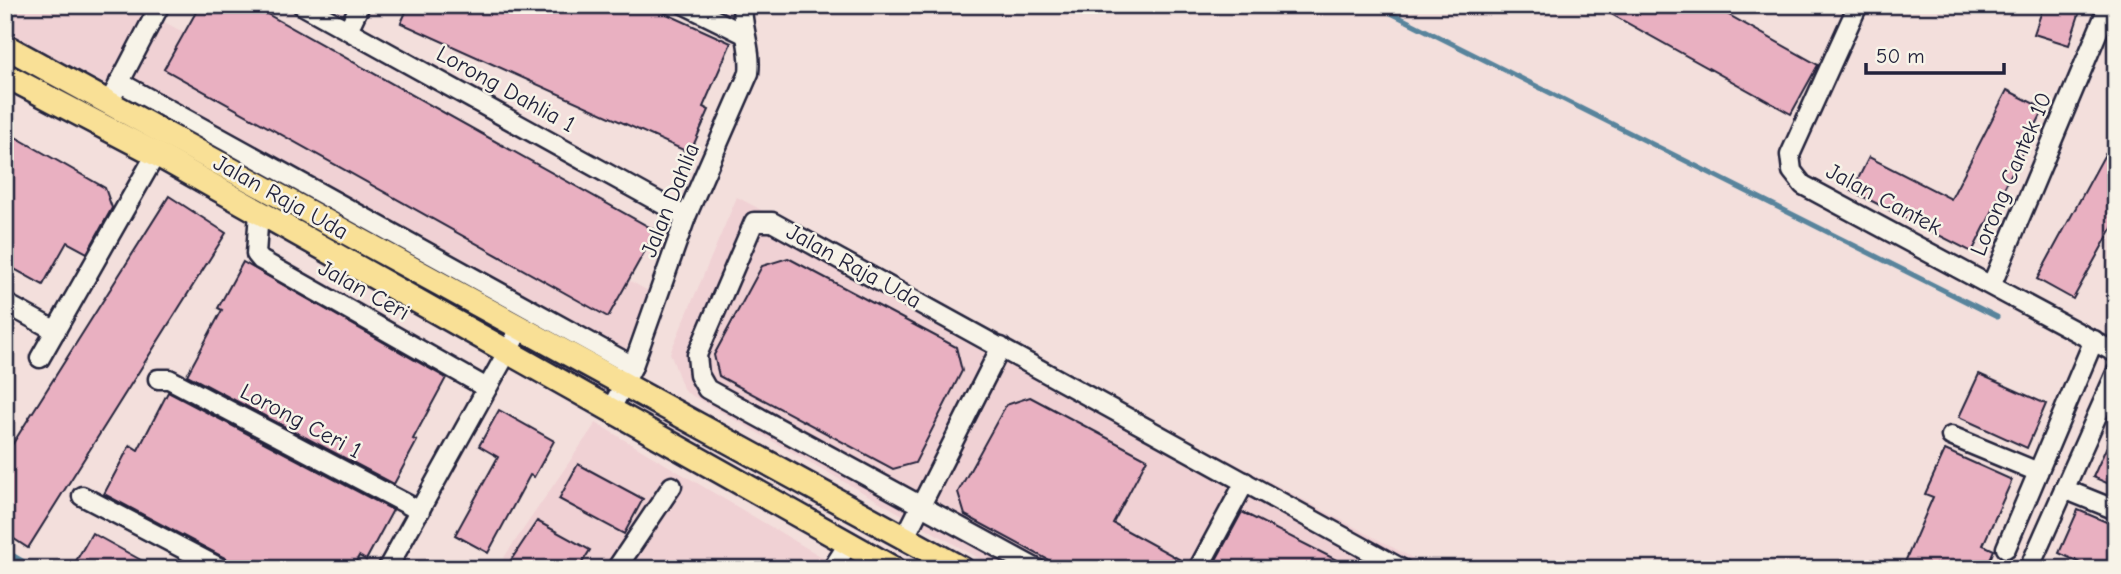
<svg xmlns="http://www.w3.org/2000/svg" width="2121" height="574" font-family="'Comic Neue',sans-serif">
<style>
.built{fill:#f0d1d4}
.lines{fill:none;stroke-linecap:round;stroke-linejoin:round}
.stream{stroke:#59849c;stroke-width:5}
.building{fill:#e9b0c1;stroke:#22223b;stroke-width:2}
.minor-casing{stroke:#22223b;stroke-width:23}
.major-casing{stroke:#22223b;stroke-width:28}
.minor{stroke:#f7f3e8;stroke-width:18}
.major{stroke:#f9e096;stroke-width:23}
.labels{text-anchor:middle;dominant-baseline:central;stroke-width:5;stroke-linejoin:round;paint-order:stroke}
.street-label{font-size:23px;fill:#22223b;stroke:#f7f3e8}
</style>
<rect width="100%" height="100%" fill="#f3dfdc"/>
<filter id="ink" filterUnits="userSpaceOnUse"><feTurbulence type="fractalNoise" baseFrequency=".0143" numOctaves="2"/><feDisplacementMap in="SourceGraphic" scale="14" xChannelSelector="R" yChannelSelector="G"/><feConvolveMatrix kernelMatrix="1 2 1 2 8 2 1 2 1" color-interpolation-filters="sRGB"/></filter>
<g filter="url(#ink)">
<!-- built -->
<g class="built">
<path d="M5,5H134L650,292L622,358L5,31Z"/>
<path d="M737,197L1433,569H998L684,391L670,353Z"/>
<path d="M596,423L842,569H496Z"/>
</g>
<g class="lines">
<!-- stream -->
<g class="stream">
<path d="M1375,5L1997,317"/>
<path d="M5,551L36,569"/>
</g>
</g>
<!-- building -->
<g class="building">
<path d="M200,5H251L656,231L608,317L164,69Z"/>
<path d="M409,5H647L731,43L703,107L709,110L690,153L401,23Z"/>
<path d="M1595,5H1711L1818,65L1791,114Z"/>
<path d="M2044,5H2082L2069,45L2034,34Z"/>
<path d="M2007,90L2044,109L1972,252L1852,191L1869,157L1951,199Z"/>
<path d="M5,131L105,188L112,208L87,253L67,242L43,285L5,264Z"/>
<path d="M2105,154L2116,160V221L2073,299L2037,279Z"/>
<path d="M169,196L226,233L28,548L5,533V456Z"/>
<path d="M788,258L956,347L962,371L915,463L893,469L719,376L714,355L762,266Z"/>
<path d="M243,262L446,378L413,439L417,441L394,484L187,375L222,310L218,308Z"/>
<path d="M1979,374L2046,404L2027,448L1959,417Z"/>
<path d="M168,392L393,510L366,560L359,556L352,569H239L227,559L104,494L130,445L138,450Z"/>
<path d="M1030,397L1147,459L1113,523L1188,564L1187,569H1065L965,515L958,492L1006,405Z"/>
<path d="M499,410L554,441L534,477L530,475L488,553L455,535L498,457L479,446Z"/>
<path d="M2116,426V487L2093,477Z"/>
<path d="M1945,450L2012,480L1983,545L1994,550L1986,569H1902L1933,497L1925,494Z"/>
<path d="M578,464L643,499L624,534L559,499Z"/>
<path d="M2078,510L2116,526V569H2093L2059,553Z"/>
<path d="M1242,512L1354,569H1228L1216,560Z"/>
<path d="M537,521L590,550L578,569H505Z"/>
<path d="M92,533L157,569H89L76,561Z"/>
</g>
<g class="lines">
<defs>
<g id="minor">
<path d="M302,5L686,217"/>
<path d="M685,5L744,34"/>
<path d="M1858,5L1790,155L1792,171L1803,185L2116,353"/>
<path d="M348,30L360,5"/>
<path d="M119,82L633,366"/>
<path d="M114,93L160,5"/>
<path d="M259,212L256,254L261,260L487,388"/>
<path d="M1992,284L2109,5"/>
<path d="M5,303L56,331"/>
<path d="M40,358L156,154"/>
<path d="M158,379H169L420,511"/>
<path d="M611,409L633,366L686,217L749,73C752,50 742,29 742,5"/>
<path d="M1951,436L2038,472"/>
<path d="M2064,489L2116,510"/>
<path d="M82,496L222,569"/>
<path d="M905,537L1001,347"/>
<path d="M2006,548L2094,340"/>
<path d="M2031,564L2116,373"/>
<path d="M387,569L520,329"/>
<path d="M616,569L672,486"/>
<path d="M832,569L849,543"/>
<path d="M1037,569L707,389L699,375L697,355L754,222H772L1402,569"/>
<path d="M1198,569L1245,482"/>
</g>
<g id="major">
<path d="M5,46L962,569"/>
<path d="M5,75L156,154L894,569"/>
</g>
</defs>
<!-- minor casing -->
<use href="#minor" class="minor-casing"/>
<!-- major casing -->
<use href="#major" class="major-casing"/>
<!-- minor -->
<use href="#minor" class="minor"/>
<!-- major -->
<use href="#major" class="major"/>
</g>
</g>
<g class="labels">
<!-- street labels -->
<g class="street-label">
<text transform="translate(506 89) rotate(29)">Lorong Dahlia 1</text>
<text transform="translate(2011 174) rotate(-67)">Lorong Cantek 10</text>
<text transform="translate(281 197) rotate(29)">Jalan Raja Uda</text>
<text transform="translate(1884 199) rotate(28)">Jalan Cantek</text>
<text transform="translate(670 200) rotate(-68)">Jalan Dahlia</text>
<text transform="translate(854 266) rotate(29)">Jalan Raja Uda</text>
<text transform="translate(364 290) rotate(29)">Jalan Ceri</text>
<text transform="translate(301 421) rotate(28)">Lorong Ceri 1</text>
</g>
</g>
<!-- margin -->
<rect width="2121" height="574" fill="none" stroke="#f7f3e8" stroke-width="28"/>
<rect x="14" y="14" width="2093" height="546" fill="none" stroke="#22223b" stroke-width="2.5" filter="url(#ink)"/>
<!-- scale -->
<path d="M1866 63v10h138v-10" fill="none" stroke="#22223b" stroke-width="3.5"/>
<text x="1876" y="63" font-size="21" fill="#22223b" stroke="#f7f3e8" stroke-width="5" paint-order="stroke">50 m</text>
</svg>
